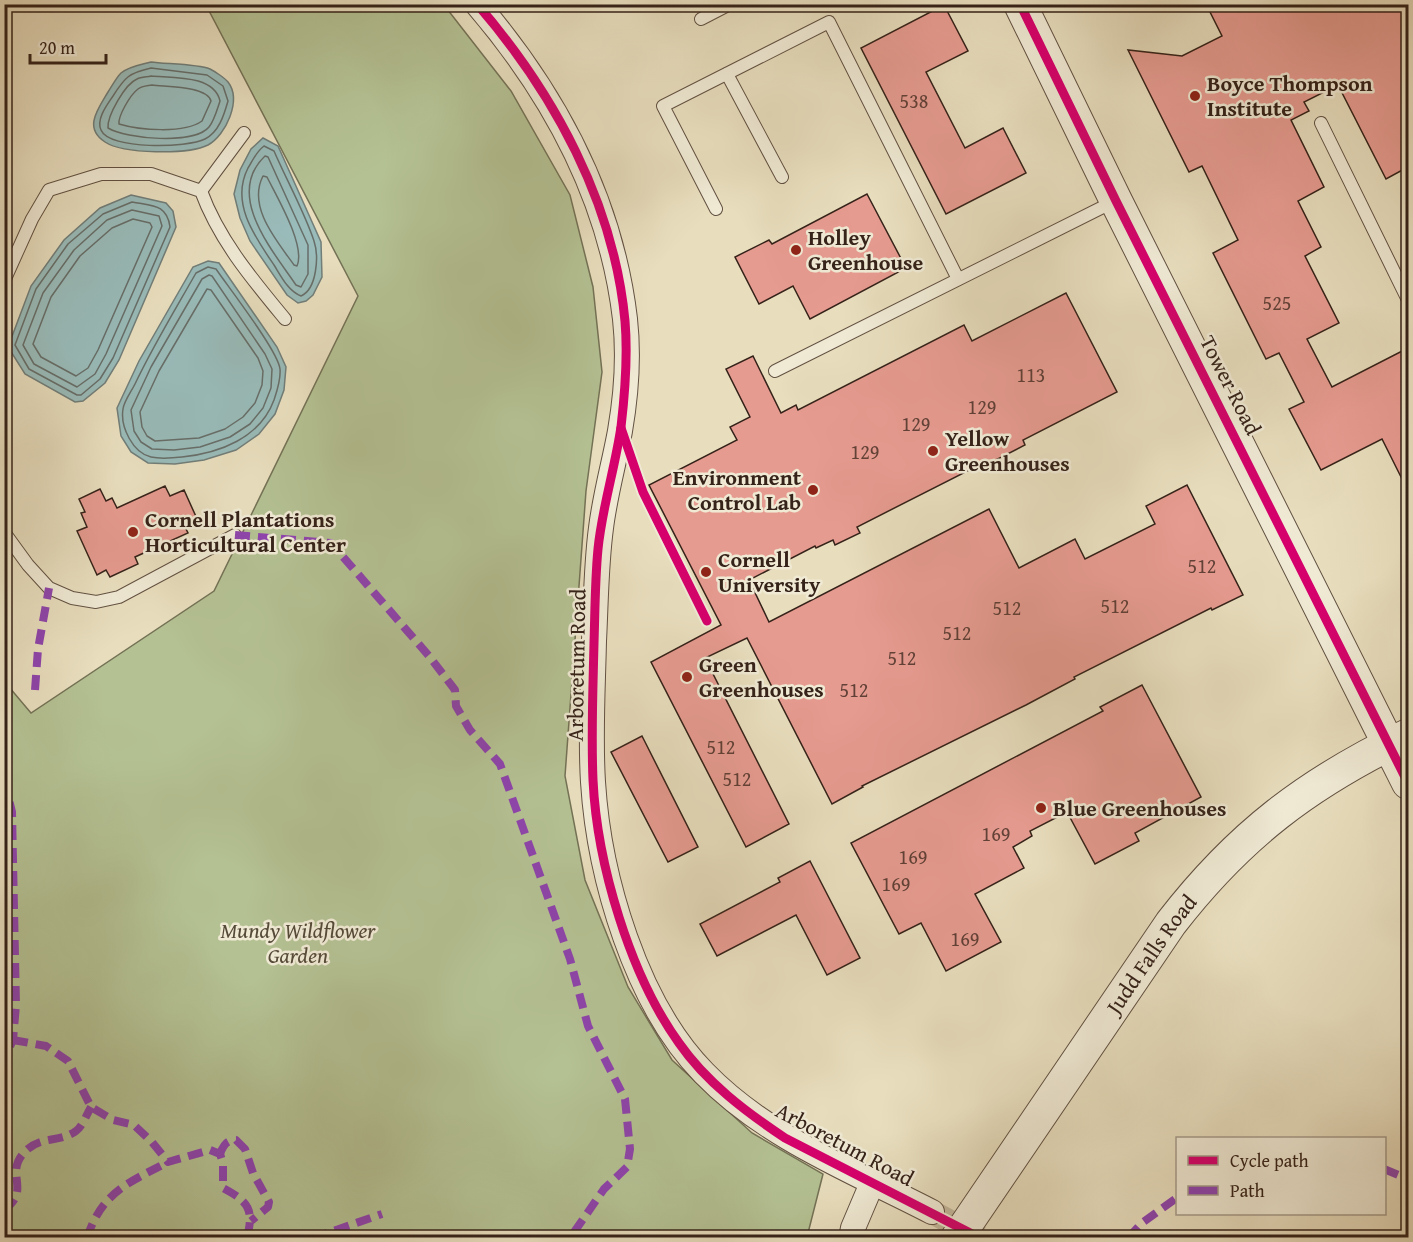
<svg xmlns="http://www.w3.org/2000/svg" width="1413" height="1242" font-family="'Gentium Book Plus',serif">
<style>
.green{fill:#b4c193;stroke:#747256;stroke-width:1.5}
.water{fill:#99bbb9;stroke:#717e79;stroke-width:1.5}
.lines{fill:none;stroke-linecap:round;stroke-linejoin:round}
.shore{stroke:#676e69;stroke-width:1.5}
.building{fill:#e69b90;stroke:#352219;stroke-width:1.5}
.minor-tunnel{stroke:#c4b89d;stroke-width:24;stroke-dasharray:24 12;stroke-linecap:butt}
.service-casing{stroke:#625142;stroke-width:14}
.minor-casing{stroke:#625142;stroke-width:26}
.tertiary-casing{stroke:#625142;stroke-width:34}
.service{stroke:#f0ead5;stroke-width:12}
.minor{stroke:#f0ead5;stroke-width:24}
.tertiary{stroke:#f0ead5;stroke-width:32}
.quiet{stroke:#8e44ad;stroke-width:8;stroke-dasharray:15 8;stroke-linecap:butt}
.cycleway-casing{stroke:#f0ead5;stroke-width:13}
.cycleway{stroke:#d6006c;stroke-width:9}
.poi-dot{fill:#8f2418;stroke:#f0ead5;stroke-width:2}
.labels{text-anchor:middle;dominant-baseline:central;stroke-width:5;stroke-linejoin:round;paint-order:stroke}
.number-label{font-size:20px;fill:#614037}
.poi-label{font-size:22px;font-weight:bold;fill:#352219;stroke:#f0ead5;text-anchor:start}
.street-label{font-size:22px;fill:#352219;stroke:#f0ead5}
.park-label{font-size:22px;font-style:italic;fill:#554a38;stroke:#f0ead5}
</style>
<rect width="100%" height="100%" fill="#e8debe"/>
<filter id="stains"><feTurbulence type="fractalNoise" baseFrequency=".00333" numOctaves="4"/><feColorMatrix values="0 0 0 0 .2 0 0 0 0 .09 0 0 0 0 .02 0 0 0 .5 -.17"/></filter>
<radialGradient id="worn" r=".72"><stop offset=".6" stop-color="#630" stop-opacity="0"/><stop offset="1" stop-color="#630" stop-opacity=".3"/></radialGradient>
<!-- green -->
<path class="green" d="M206,5H444L511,91L570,195L593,287L602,372L586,491L565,776L585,880L628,987L672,1060L752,1133L823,1174L807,1237H5L4,681L31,713L214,591L358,296Z"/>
<!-- water -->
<g class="water">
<path d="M151,62C165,64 197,64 210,69C214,71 225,78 228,82C242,100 226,135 208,145C188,155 123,154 105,142C83,128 98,109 108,92C112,86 116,78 121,73C130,66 140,65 151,62Z"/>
<path d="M263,138L278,146L321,242L322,277L313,295L306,301L298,303L287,295L250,241L240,218L234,194L240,170L251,149Z"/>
<path d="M131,195L166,203L173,211L176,227L119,360L105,383L83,401L75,402L25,374L8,347L31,286L64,240L100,208Z"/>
<path d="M208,261L219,263L277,347L286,367L284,390L275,414L259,434L236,450L204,460L175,464L148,463L131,452L121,436L117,408L139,361L193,267Z"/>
</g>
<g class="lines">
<!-- shore -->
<g class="shore">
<path d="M151,68L207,75L223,86L228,101C224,115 219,132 205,139C188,148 109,150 101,130C96,119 107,105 113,96C125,77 129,73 151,68Z"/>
<path d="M151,76C174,78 214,75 220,101C217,110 214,121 209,127C194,145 126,139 108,128C107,116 125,84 137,79C141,77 147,77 151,76Z"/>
<path d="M152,85C167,87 207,86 211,101L202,121C184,134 139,130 119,124C118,116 130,95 138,89C142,86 147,86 152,85Z"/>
<path d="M264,146L274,151C286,179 305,213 314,241C319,256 317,289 301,296C288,291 281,276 274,265C255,237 230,203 248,168C253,160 256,152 264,146Z"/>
<path d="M265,156L268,157L308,245V274L301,287L296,285C273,251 224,195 265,156Z"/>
<path d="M263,176L267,177C277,197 306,246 297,266L294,265C277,241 247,207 263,176Z"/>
<path d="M132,202C152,206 167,204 170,227L113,358L100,379L81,395H77L29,369L15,345L36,289L68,244L103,214Z"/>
<path d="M132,210L159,216L162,226L106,354L95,374L77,387L34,364L23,345L43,293L74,250L107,220Z"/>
<path d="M133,219L150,223L152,227L98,350L88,368L76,376L41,357L33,344L51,297L80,256L112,228Z"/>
<path d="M208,267L216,269C229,288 278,351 280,369C281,380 277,391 274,400C260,438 220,453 182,457C173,458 160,459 151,457C133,453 120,427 123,409C124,401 131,392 135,384C153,346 175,310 196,273Z"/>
<path d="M209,275L212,276L265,354L272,369L271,388L263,408L250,424L230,437L200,447L174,450L152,449L141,442L134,431L131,410L151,367L202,279Z"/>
<path d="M207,289L211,290L258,358L263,371L262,385L255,403L243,417L225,429L199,438L155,441L147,436L142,427L140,412L159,371Z"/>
</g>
</g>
<!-- building -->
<g class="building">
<path d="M1206,4H1404L1408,14V167L1386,179L1338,85L1304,102L1309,111L1291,120L1324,187L1298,201L1321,247L1305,256L1339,323L1307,339L1332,387L1408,348V491L1382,439L1321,470L1289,409L1304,402L1279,353L1266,359L1213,253L1238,240L1202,166L1189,172L1128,50L1182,56L1222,36Z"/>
<path d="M944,5L968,51L926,72L965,148L1003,128L1026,173L946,214L861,48Z"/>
<path d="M867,194L906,268L810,319L793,286L759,304L735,257L769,240L772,244Z"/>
<path d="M1066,293L1117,392L1023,440L1025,445L988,464L987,461L857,527L860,533L835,545L833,540L816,548L815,546L749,580L769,622L989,509L1019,568L1075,539L1085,559L1155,524L1146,506L1187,485L1243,595L1212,610L1211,608L1074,677L1075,679L1026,705L862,786L863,787L832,804L747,638L705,658L789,824L746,847L651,662L721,625L649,485L737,440L730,427L750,417L726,369L753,356L781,413L796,405L798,410L964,325L972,341Z"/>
<path d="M165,486L170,496L184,490L198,521L185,527L188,533L135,557L138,564L110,577L106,570L97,575L77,531L87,527L81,513L85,512L79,499L100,489L106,501L112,498L117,508Z"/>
<path d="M1142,685L1201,797L1135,833L1139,841L1095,864L1067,812L1030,831L1032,836L1013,847L1024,868L975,894L1001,942L946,971L921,923L899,934L851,843L1103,711L1100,707Z"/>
<path d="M642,736L698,847L668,862L611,752Z"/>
<path d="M810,861L860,958L827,975L796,915L717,956L700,924L780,882L778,878Z"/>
</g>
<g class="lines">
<!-- minor-tunnel -->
<path class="minor-tunnel" d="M932,1212L980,1238"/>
<defs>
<g id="service">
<path d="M701,19L730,4"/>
<path d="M727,74L782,177"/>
<path d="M1321,123L1408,300"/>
<path d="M201,191L244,133"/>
<path d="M716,209L663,106L829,22L958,279"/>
<path d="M4,281L32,219L49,190L101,174H151L201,191C219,240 252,279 285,319"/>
<path d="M775,371L1115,201"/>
<path d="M4,532L28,565L49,588L72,598L96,602L119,597L235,535"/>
</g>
<g id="minor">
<path d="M477,4C554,94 611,200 625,319C629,355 626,396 620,431C614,464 605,495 601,528C596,565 596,603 594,641C593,688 590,735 593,782C599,877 636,1004 704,1073C767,1138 853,1171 932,1212"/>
<path d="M851,1238L853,1228L873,1181"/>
</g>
<g id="tertiary">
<path d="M1020,4L1116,201L1408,783"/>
<path id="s1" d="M957,1238L1171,923C1239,835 1308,783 1408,735"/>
</g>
</defs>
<!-- service casing -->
<use href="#service" class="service-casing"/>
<!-- minor casing -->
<use href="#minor" class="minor-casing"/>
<!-- tertiary casing -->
<use href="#tertiary" class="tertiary-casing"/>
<!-- service -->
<use href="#service" class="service"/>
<!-- minor -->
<use href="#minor" class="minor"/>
<!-- tertiary -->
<use href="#tertiary" class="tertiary"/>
<!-- quiet -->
<g class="quiet">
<path d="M235,535L331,543L429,656L452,686L455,690L456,706L470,730L500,764L570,959L588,1026L625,1099L630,1149L627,1167L604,1189L570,1238"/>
<path d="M35,690L38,649L49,588"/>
<path d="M4,780L12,812L16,1005L13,1040L4,1059"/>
<path d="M13,1040L46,1046L68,1061L91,1107L113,1120L134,1125L152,1142L168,1162L210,1150L220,1154L223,1163V1188C249,1202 254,1209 247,1238"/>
<path d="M220,1154C223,1146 226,1140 236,1140L245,1149L253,1173L269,1202L268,1207L251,1221"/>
<path d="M1384,1169L1408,1179"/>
<path d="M4,1210C31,1191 6,1175 22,1155C39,1134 58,1144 76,1131C82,1127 87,1114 91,1107"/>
<path d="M87,1238C102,1192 128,1183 168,1162"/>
<path d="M191,1238L204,1234L247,1237"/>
<path d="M313,1238L382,1214"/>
<path d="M1128,1238L1142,1223L1178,1197"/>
</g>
<defs>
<g id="cycleway">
<path d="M477,4C554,93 614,203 625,321C628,356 625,393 621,427C615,468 602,508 598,549C595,580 595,612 594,643C593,688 591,734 593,780C597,864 630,975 679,1043C706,1082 746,1112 785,1138L980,1238"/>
<path d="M1020,4L1116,201L1408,783"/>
<path d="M621,428L643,492L707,621"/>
</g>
</defs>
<!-- cycleway casing -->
<use href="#cycleway" class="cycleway-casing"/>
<!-- cycleway -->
<use href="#cycleway" class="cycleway"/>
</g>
<!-- markers -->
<g class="poi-dot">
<circle cx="1195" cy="96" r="6"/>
<circle cx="796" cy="250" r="6"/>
<circle cx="933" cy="451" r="6"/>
<circle cx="813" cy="490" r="6"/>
<circle cx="133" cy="532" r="6"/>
<circle cx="706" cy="572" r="6"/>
<circle cx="687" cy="677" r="6"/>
<circle cx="1041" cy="808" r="6"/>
</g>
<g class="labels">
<!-- number labels -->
<g class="number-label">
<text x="914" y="100">538</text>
<text x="1277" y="302">525</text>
<text x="1031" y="374">113</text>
<text x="982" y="406">129</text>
<text x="916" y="423">129</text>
<text x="865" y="451">129</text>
<text x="1202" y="565">512</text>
<text x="1115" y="605">512</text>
<text x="1007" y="607">512</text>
<text x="957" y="632">512</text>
<text x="902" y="657">512</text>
<text x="854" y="689">512</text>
<text x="721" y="746">512</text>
<text x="737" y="778">512</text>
<text x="996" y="833">169</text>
<text x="913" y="856">169</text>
<text x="896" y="883">169</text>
<text x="965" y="938">169</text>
</g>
<!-- poi labels -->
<g class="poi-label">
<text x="1207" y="83">Boyce Thompson<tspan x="1207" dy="25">Institute</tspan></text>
<text x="808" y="237">Holley<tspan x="808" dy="25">Greenhouse</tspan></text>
<text x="945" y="438">Yellow<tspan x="945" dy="25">Greenhouses</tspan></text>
<text x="801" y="477" text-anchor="end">Environment<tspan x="801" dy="25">Control Lab</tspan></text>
<text x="145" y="519">Cornell Plantations<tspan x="145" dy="25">Horticultural Center</tspan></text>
<text x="718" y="559">Cornell<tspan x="718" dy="25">University</tspan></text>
<text x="699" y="664">Green<tspan x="699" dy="25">Greenhouses</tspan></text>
<text x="1053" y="808">Blue Greenhouses</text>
</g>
<!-- street labels -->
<g class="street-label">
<text transform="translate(1231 385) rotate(63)">Tower Road</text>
<text transform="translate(576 665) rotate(-89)">Arboretum Road</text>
<text stroke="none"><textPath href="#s1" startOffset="344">Judd Falls Road</textPath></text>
<text transform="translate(845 1144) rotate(28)">Arboretum Road</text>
</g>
<!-- park labels -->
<g class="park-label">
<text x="298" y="930">Mundy Wildflower<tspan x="298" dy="25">Garden</tspan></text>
</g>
</g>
<!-- margin -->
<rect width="1413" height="1242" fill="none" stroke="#e8debe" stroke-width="24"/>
<rect x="6" y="6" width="1401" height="1230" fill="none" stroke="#352219" stroke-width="3"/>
<rect x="12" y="12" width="1389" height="1218" fill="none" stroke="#352219" stroke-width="1.5"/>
<!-- legend -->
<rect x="1176" y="1137" width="210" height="78" fill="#f0ead5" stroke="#a59a8a" stroke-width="1.5"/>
<rect x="1188" y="1156" width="30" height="9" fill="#d6006c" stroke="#a59a8a" stroke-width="1.5"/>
<text x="1230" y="1167" font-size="18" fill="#352219">Cycle path</text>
<rect x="1188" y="1186" width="30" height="9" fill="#8e44ad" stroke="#a59a8a" stroke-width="1.5"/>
<text x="1230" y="1197" font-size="18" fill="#352219">Path</text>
<!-- scale -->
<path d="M30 54v9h76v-9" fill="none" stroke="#352219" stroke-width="3"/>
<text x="39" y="54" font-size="18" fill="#352219" stroke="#f0ead5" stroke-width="4.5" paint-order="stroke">20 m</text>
<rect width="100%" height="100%" filter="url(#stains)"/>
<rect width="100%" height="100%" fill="url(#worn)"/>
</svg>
